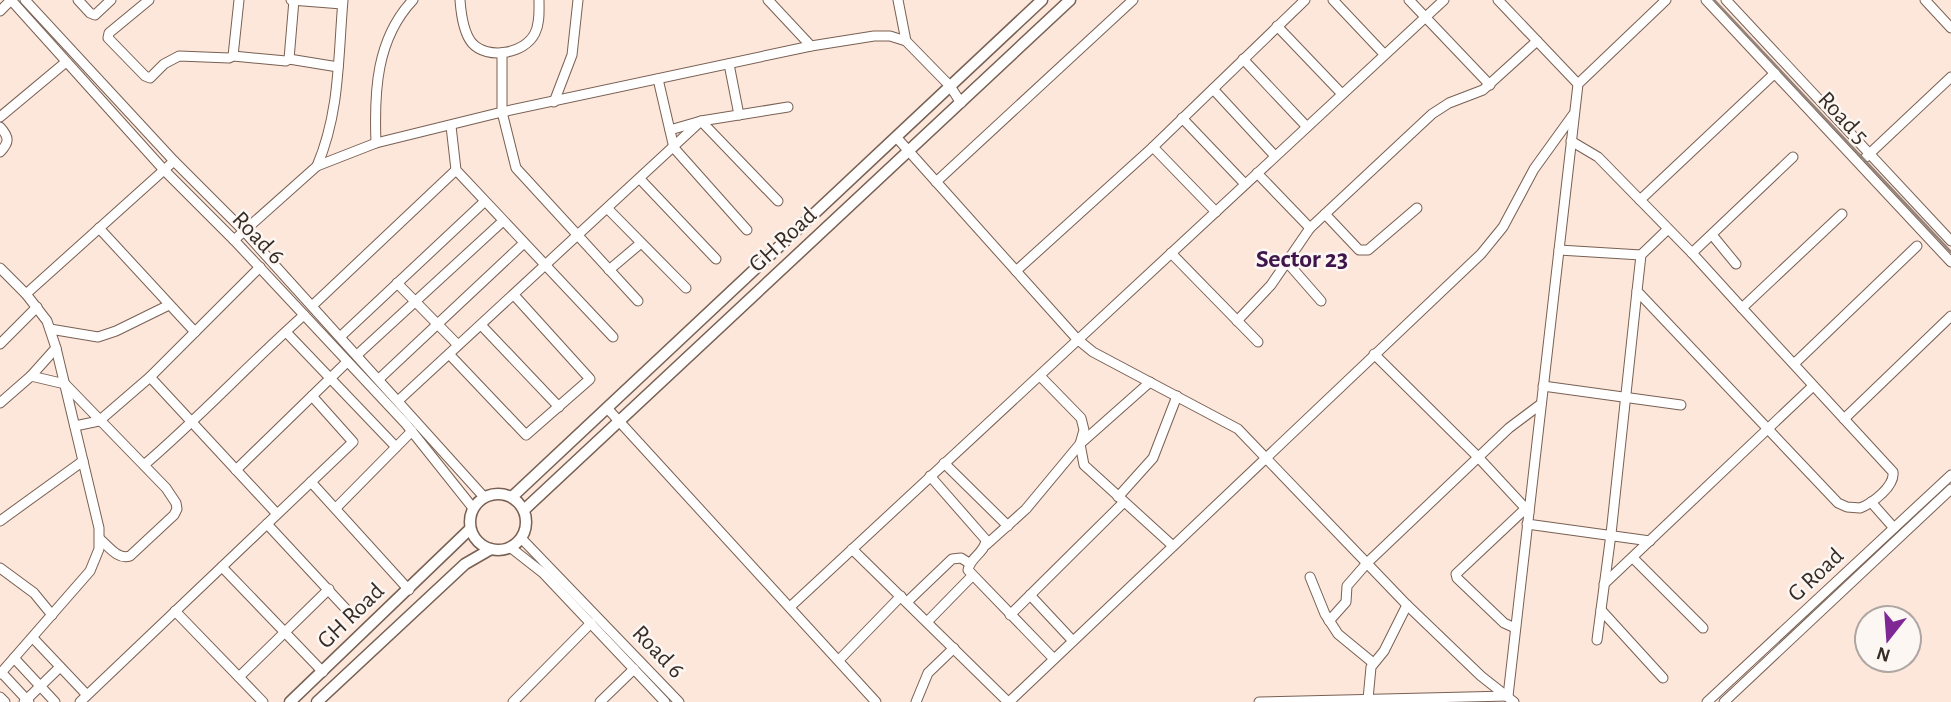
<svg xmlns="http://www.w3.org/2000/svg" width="1951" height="702" font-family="'Alegreya Sans',sans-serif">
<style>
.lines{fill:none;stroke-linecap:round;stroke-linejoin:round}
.minor-casing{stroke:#786053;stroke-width:11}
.major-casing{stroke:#786053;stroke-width:13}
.minor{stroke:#fff;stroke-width:9}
.major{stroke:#fff;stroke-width:10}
.rail{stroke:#93837a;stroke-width:2.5}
.labels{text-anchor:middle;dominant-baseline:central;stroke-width:5;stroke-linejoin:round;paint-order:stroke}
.street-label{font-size:24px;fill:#362c26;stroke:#fdf7f4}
.neighbourhood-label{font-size:26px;font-weight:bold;fill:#3f164b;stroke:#fdf7f4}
</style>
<rect width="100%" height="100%" fill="#fde6da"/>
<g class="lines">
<defs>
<g id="minor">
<path d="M25,0L174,161L243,230L484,497"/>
<path d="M78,0L90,13L95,15L111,0"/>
<path d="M149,0L109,33L108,38L145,76L150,78L164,64L179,56L229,58L233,56L239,0"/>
<path d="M291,0L342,4"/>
<path d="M460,0C461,14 463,32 472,43C487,60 525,54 535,33C540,23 539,11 539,0"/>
<path d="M768,0L811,46"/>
<path d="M898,0L906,41"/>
<path d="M1333,0L1384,54"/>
<path d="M1409,0L1490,85"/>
<path d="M1498,0L1578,84"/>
<path d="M1706,0L1951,262"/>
<path d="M1726,0L1951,241"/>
<path d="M1925,0L1951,28"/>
<path d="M0,11L11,0L164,170L234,240L406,424L473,508"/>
<path d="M1277,26L1342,94"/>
<path d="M502,53V112L516,168L638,301"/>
<path d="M233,56L286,61L289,59L294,0"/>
<path d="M289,59L338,67"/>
<path d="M1243,59L1307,127"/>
<path d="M729,64L739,115"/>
<path d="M658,79L674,148L747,230"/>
<path d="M1213,89L1275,156"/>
<path d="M554,102L572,55L578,0"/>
<path d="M0,117L66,62"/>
<path d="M1182,118L1245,184"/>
<path d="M451,126L456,170L613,337"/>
<path d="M0,127C9,137 10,142 0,152"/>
<path d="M670,130L701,121L778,201"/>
<path d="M897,138L1077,339L1093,352L1238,429L1407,605L1481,676L1514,702"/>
<path d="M1571,141L1598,157L1692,253"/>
<path d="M376,143C374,92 376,39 413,0"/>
<path d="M1866,157L1951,77"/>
<path d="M317,166C340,112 338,58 343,0"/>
<path d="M1257,173L1310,228"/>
<path d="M640,179L716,259"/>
<path d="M936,182L1133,0"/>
<path d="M1640,200L1775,73"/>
<path d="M608,209L686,288"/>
<path d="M1216,212L1153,147L1305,0"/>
<path d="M1325,214L1359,250H1368L1417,208"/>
<path d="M99,228L195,332"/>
<path d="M1668,229L1641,255L1637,291L1838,503L1847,507L1860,508C1873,503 1895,486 1893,472L1742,308L1842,214"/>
<path d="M1713,236L1736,264"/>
<path d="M234,240L317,166L376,143L502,112L811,46L874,36H890L906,41L950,86L961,103"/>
<path d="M1559,250L1641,255"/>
<path d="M1171,253L1258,342"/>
<path d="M1286,261L1321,301"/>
<path d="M0,268L26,294L47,321L56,348L99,528V549L90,571L0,674"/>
<path d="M609,270L641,243"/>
<path d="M1016,271L1153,147"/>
<path d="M397,283L458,345"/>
<path d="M26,294L174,161"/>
<path d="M312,306L456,170"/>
<path d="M1742,308L1692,253L1793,157"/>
<path d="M1237,321L1271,285L1310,228L1432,114L1449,103L1483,90L1537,41"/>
<path d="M482,326L559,407"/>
<path d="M50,329L98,337L116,331L169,305"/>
<path d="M286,332L396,447"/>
<path d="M340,337L484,202"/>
<path d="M0,344L37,307"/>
<path d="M449,354L526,435L590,379L514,295"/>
<path d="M1374,354L1478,457L1529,512"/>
<path d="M357,355L503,221"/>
<path d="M1795,363L1917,246"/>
<path d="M31,376L56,348"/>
<path d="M1040,376L1081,418L1084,430L1080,444L1084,465L1173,546"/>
<path d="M150,377L277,514"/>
<path d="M379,379L524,243"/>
<path d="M1543,386L1681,405"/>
<path d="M399,400L701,121L788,107"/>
<path d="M0,403L31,376L65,384L166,488L176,503L177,509L174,515L130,556C118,560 109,547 100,539"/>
<path d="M607,408L876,702"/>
<path d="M1844,419L1951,316"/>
<path d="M75,426L99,421L150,377L260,267"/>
<path d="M944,463L1008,526"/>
<path d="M144,465C200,417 249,364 304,315"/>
<path d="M236,470L347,362"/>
<path d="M930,476L986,540C985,553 970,557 968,570L1053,658"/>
<path d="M311,482L409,590"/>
<path d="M1118,497L1153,458L1177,396"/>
<path d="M1871,502L1894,528"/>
<path d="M336,508L412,431"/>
<path d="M0,521L83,461"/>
<path d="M267,524L345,608"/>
<path d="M1527,524L1650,541"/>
<path d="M521,538L679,702"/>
<path d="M986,545L1026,509L1080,444L1150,382"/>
<path d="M510,547L543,573L665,702"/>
<path d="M852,549L1008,702"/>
<path d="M1633,558L1703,628"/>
<path d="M222,567L323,672"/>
<path d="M0,568L34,593L52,615"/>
<path d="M1310,577L1325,614L1338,634L1372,662"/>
<path d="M1604,584L1813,386"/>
<path d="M1030,595L1072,640"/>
<path d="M907,602L952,559L961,558L969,563"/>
<path d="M790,607L1444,0"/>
<path d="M1601,610L1663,678"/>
<path d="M175,611L263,702"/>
<path d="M1010,615L1124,502"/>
<path d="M1329,621L1346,602L1347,586L1367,563L1509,428L1541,404"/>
<path d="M927,622L972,576"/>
<path d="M1515,628L1504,623L1457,578L1456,574L1524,510"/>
<path d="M33,638L87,695"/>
<path d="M1597,640L1611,534L1637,291"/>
<path d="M14,658L55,702"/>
<path d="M839,660L901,596"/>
<path d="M1,672L29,702"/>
<path d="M239,677L329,589"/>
<path d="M0,697L5,702"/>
<path d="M1368,699L1371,667L1384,651L1407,605"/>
<path d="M24,702L60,667"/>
<path d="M80,702L353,442L312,396"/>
<path d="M513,702L591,623"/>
<path d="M600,702L634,669"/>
<path d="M916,702L928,673L954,648"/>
<path d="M1009,702L1481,254L1503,227L1534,169L1573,115"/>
<path d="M1259,702L1508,696L1578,84L1666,0"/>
<path d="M1707,702L1951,475"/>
<path d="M1724,702L1951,489"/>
</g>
<g id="major">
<circle cx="498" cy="522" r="28"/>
<path d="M512,497L1042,0"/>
<path d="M524,510L1070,0"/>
<path d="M290,702L470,529"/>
<path d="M317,702L465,564L491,549"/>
</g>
</defs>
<!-- minor casing -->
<use href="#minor" class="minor-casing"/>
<!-- major casing -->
<use href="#major" class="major-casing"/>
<!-- minor -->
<use href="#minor" class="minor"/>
<!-- major -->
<use href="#major" class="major"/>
<!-- rail -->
<path class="rail" d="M1714,0L1951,252"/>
</g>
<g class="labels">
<!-- street labels -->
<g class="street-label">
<text transform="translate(1843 118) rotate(47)">Road 5</text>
<text transform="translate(258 238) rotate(46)">Road 6</text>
<text transform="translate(783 240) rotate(-43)">GH Road</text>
<text transform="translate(1816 575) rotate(-43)">G Road</text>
<text transform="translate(351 616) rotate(-44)">GH Road</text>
<text transform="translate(658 652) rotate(46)">Road 6</text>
</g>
<!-- neighbourhood labels -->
<g class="neighbourhood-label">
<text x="1302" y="259">Sector 23</text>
</g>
</g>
<!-- north arrow -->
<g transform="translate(1888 639) rotate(197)"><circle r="33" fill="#fdf7f4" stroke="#ada6a2" stroke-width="2"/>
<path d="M0-5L12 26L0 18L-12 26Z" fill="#7e2795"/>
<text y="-10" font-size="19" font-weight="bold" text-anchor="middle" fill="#362c26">N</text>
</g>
</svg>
